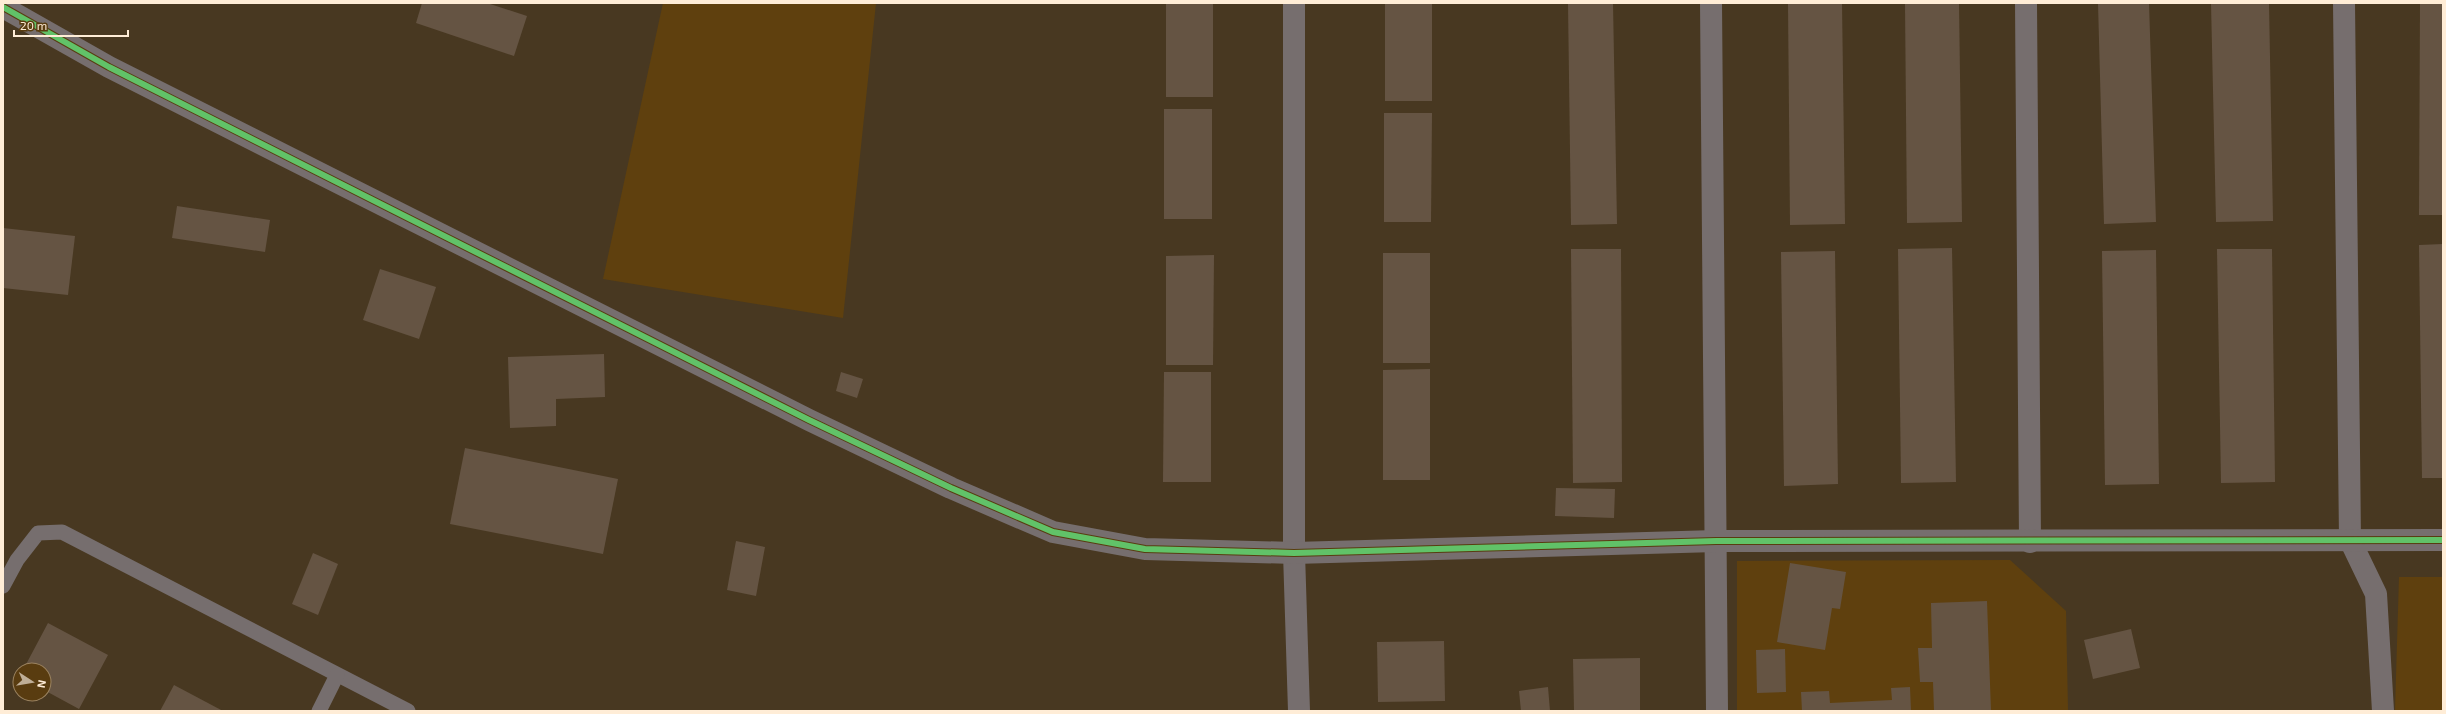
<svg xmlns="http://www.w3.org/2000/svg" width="2446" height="714" font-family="'Exo 2',sans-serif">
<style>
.built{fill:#5f400e}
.building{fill:#655443}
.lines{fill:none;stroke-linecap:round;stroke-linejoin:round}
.lane{stroke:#766e6e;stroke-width:15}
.street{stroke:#766e6e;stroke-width:22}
.cycleway-casing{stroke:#593c10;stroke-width:8}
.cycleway{stroke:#61c268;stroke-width:6}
</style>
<rect width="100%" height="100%" fill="#483821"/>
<!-- built -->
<g class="built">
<path d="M663,3H876L843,318L603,279Z"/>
<path d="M2010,560L2066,611L2068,711H1737V561Z"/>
<path d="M2399,577H2443V711H2395Z"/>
</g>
<!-- building -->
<g class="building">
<path d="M422,3H487L527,16L514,56L416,23Z"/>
<rect x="1166" y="3" width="47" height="94"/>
<rect x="1385" y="3" width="47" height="98"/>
<path d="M1568,3H1613L1617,224L1571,225Z"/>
<path d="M1788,3H1842L1845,224L1790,225Z"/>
<path d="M1905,3H1959L1962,222L1907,223Z"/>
<path d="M2098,3H2149L2156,222L2104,224Z"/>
<path d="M2211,3H2269L2273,221L2216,222Z"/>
<path d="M2420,3H2443V215H2419Z"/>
<rect x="1164" y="109" width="48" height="110"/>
<path d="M1384,113H1432L1431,222H1384Z"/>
<path d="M177,206L270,220L265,252L172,238Z"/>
<path d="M3,228L75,236L68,295L3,288Z"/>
<path d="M2443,244V478H2422L2419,245Z"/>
<path d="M1952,248L1956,482L1901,483L1898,249Z"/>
<path d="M1571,249H1621L1622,482L1573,483Z"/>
<path d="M2217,249H2272L2275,482L2221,483Z"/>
<path d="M2156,250L2159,484L2105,485L2102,251Z"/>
<path d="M1835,251L1838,484L1784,486L1781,252Z"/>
<rect x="1383" y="253" width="47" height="110"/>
<path d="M1214,255L1213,365H1166V256Z"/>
<path d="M380,269L436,287L419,339L363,320Z"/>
<path d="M604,354L605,397L556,399V426L510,428L508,357Z"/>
<path d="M1430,369V480H1383V370Z"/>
<path d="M841,372L863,379L857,398L836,391Z"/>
<path d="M1164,372H1211V482H1163Z"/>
<path d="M465,448L618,479L603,554L450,524Z"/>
<path d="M1556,488L1615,489L1614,518L1555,516Z"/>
<path d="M736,541L765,547L756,596L727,590Z"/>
<path d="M313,553L338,564L318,615L292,604Z"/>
<path d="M1790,563L1846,572L1840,609L1832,608L1825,650L1777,642Z"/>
<path d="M1987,601L1991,711H1934L1933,682H1920L1918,648H1932L1931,603Z"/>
<path d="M48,623L108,655L79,709L44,690V670H23Z"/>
<path d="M2131,629L2140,668L2093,679L2084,640Z"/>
<path d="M1444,641L1445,701L1378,702L1377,642Z"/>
<path d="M1785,649L1786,692L1757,693L1756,650Z"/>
<path d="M1640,658V711H1574L1573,659Z"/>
<path d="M174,685L223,711H160Z"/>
<path d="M1548,687L1550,711H1521L1519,691Z"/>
<path d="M1910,687L1911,711H1802L1801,692L1829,691L1830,703L1892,700L1891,688Z"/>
</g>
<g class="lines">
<!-- lane -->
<g class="lane">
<path d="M3,586L17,560L38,533L62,532L408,711"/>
<path d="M319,711L337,675"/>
</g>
<!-- street -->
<g class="street">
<path d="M1294,3V553L1299,711"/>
<path d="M1711,3L1717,711"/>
<path d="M2026,3L2030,542"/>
<path d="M2344,3L2350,540L2376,594L2383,711"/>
<path d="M3,7L109,67L809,420L951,488L1053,532L1145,549L1294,553L1716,541L2443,540"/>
</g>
<defs>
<path id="cycleway" d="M3,7L109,67L809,420L951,488L1053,532L1145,549L1294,553L1716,541L2443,540"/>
</defs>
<!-- cycleway casing -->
<use href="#cycleway" class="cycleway-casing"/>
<!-- cycleway -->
<use href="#cycleway" class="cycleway"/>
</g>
<!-- border -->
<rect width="2446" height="714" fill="none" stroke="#ffedd7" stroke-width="8"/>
<!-- north arrow -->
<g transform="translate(32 682) rotate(102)"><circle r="19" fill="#593c10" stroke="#9b8360"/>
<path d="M0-3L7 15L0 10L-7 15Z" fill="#bfae97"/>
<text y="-6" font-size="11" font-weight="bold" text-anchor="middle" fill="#ffedd7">N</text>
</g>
<!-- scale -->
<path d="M14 30v6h114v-6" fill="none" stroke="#ffedd7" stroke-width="2"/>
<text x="20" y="30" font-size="12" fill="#ffedd7" stroke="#593c10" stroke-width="3" paint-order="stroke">20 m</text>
</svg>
